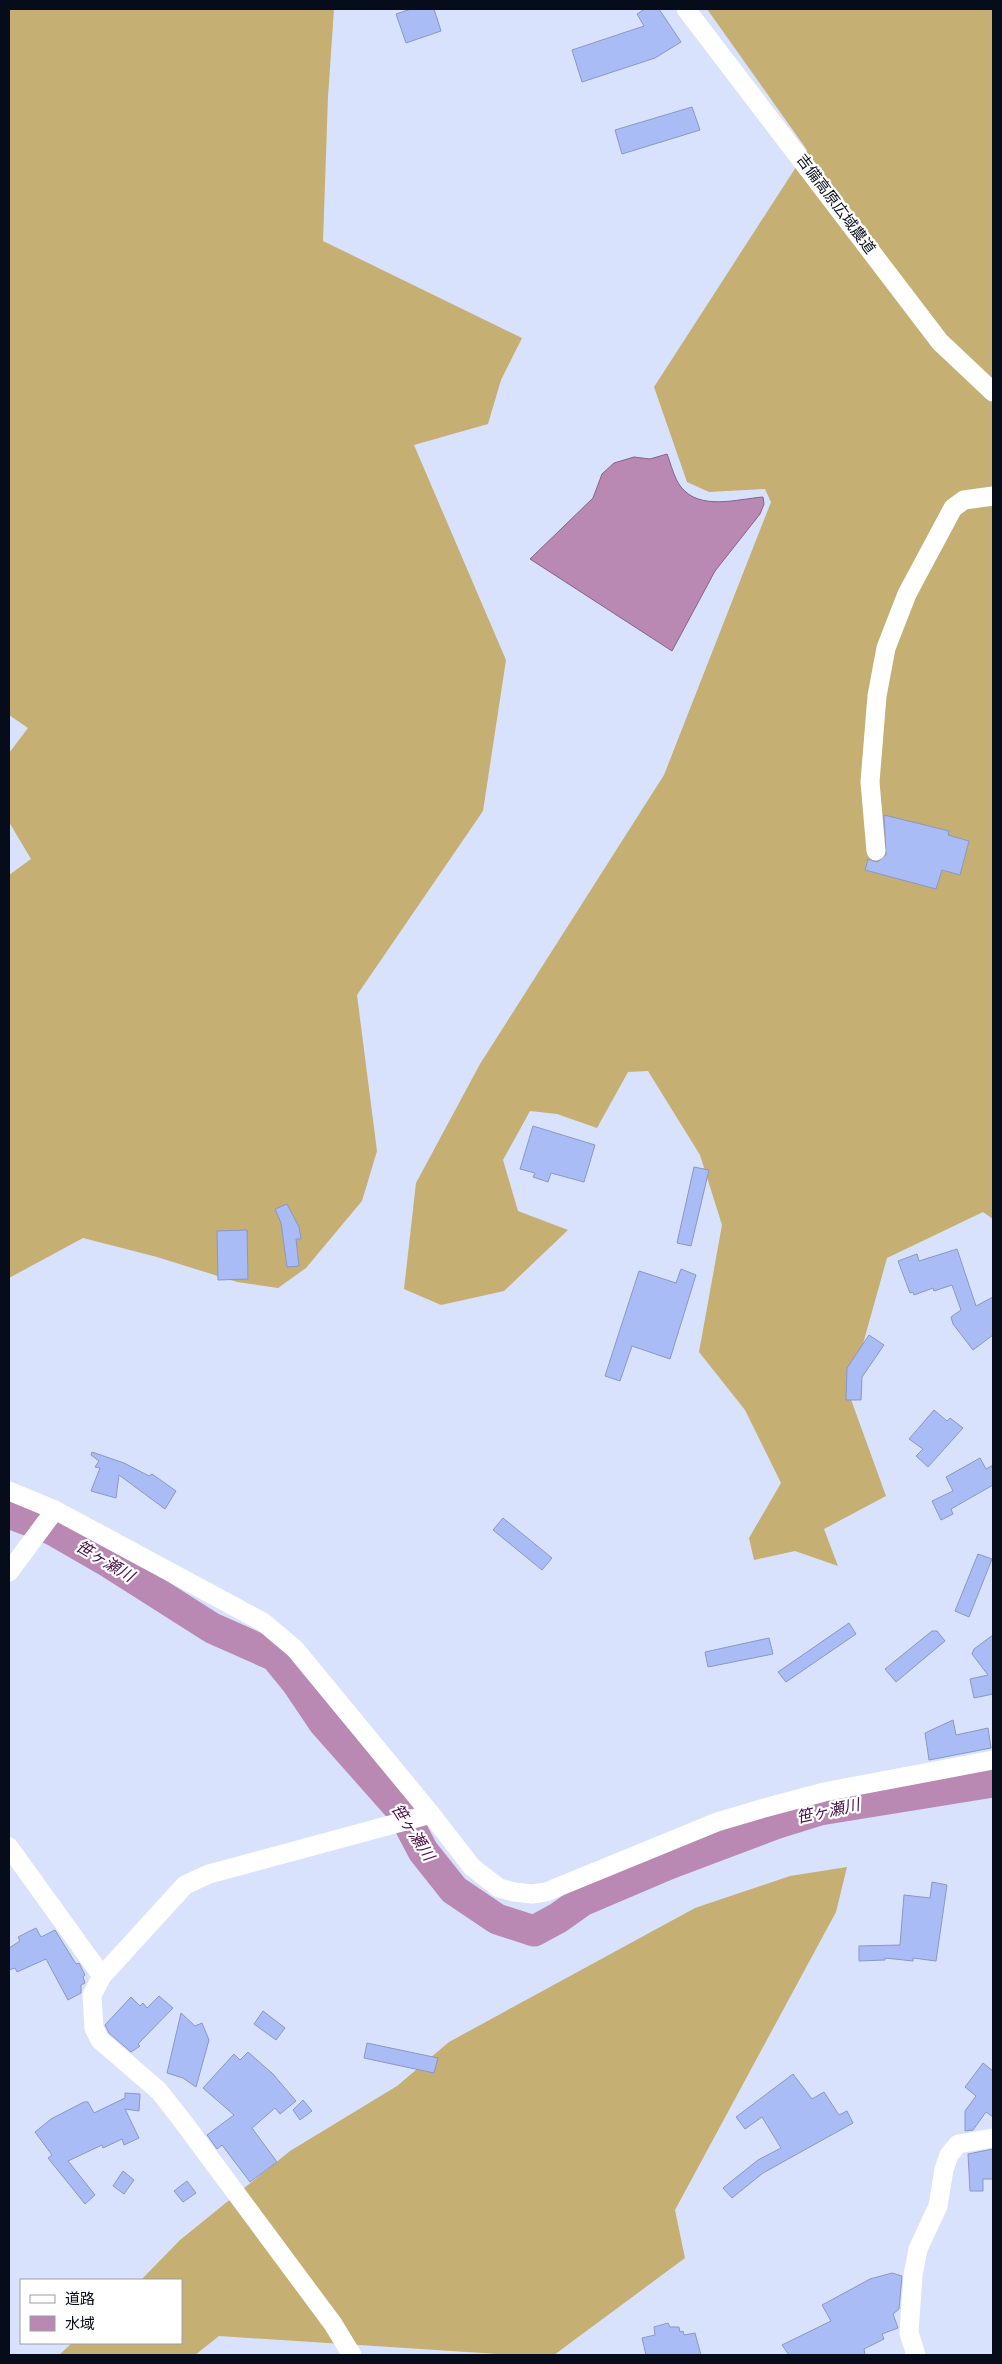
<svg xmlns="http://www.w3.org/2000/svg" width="1002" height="2364" font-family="Cabin,'Noto Sans JP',sans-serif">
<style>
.forest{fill:#c5af72}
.water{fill:#b989b4;stroke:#846486}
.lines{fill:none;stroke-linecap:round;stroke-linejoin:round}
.river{stroke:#b989b4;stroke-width:31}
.building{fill:#a9bcf5;stroke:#8998c2}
.minor{stroke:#fff;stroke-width:19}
.labels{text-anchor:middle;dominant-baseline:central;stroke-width:4.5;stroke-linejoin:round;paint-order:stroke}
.street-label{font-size:15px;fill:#070c1b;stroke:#fff}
.water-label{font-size:16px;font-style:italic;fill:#4a0f48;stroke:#fff}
</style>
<rect width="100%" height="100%" fill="#d8e2fd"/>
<!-- forest -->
<g class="forest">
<path d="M9,9H334L328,97L323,241L522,338L501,380L488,424L414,445L506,660L483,811L357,995L377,1151L362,1201L306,1268L278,1288L237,1282L157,1257L83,1238L9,1278V875L31,859L9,822V753L28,728L9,715Z"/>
<path d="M707,9H993V1219L983,1212L887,1258L849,1394L886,1496L824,1529L838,1566L795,1551L754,1560L749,1538L781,1483L745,1410L699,1352L722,1225L700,1155L648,1071L628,1072L597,1128L557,1114L530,1111L503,1160L518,1211L568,1230L504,1291L441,1305L404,1289L416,1183L480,1064L664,775L771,502L765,489L709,492L687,482L654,387L807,150Z"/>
<path d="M847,1867L836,1912L675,2210L685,2258L554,2355H512L219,2336L195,2355H59L72,2343H181V2280H141L180,2240L290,2151L397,2086L449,2042L695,1908L790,1876Z"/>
</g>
<!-- water -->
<path class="water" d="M667,454C671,464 674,478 681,487C700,511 737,499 763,497L764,504L760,514L715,571L672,651L530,559L593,498L602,474L614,463L634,457L650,459Z"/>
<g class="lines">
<!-- river -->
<path class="river" d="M9,1513L53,1530L105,1560L212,1628L275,1656L297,1683L324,1723L402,1811L423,1851L454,1890L497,1919L534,1931L558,1918L582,1901L669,1864L775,1824L820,1810L993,1782"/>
</g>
<!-- building -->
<g class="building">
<path d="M411,9H434L441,31L406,43L396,14Z"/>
<path d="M645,9H659L681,42L655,58L582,82L572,50L644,26L637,14Z"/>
<path d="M692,107L700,130L622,154L615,130Z"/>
<path d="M884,815L949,831L948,835L969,841L960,875L942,870L936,889L865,870L868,859L877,862L886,855Z"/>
<path d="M533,1126L595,1145L584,1182L551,1173L548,1182L533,1177L535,1173L520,1169Z"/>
<path d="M694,1167L709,1170L691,1246L677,1243Z"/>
<path d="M287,1204L299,1227L301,1239H296L299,1266L287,1267L281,1223L275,1209Z"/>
<path d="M247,1230L248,1279L218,1280L217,1231Z"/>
<path d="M957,1249L976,1306L993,1297V1335L973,1350L953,1324L951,1317L961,1310L952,1285L934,1291L933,1288L914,1295L913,1292L910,1293L898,1261L917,1254L919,1261Z"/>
<path d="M681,1269L696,1275L670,1359L632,1346L620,1381L605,1376L639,1271L676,1283Z"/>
<path d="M869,1335L884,1345L862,1377L861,1400H846L847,1368Z"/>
<path d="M934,1410L947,1421L950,1418L963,1428L928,1467L916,1456L923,1449L909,1439Z"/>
<path d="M92,1452L124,1463L149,1476L152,1474L176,1491L165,1509L119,1475L116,1498L91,1491L100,1468L95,1467L99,1461L91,1455Z"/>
<path d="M980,1458L986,1469L993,1465V1485L951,1509L953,1514L941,1520L932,1501L953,1491L946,1477Z"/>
<path d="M503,1518L552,1558L542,1570L493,1530Z"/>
<path d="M978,1554L992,1559L969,1617L955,1611Z"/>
<path d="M849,1623L856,1634L786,1682L778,1672Z"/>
<path d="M932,1631H937L945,1641L896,1682L885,1669Z"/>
<path d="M993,1635V1694L974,1698L970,1679L988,1675L972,1654L974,1649Z"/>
<path d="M769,1638L773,1654L708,1667L705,1652Z"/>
<path d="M953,1720L956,1735L988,1728L991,1748L929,1760L925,1733Z"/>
<path d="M932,1882L947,1885L936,1961L913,1958V1961L885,1958V1960L859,1961V1946L900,1945L904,1895L930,1898Z"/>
<path d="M36,1928L41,1937L55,1930L76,1964L79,1963L85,1975L83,1977L85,1983L81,1985V1993L68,2000L46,1959L17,1972L15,1968L9,1970V1948L20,1941L18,1937Z"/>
<path d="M159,1996L173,2008L138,2044L140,2046L131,2052L109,2033L105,2025L131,1997L140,2006L143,2003L147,2008Z"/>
<path d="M263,2011L285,2028L276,2040L254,2024Z"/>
<path d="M181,2013L195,2026L202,2023L209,2040L196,2087L183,2078L167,2073Z"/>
<path d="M367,2043L438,2058L434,2073L364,2058Z"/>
<path d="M248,2052L273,2074L296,2101L280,2114L275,2108L252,2128L277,2162L250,2182L222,2145L217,2149L207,2135L234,2115L203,2088L234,2054L240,2060Z"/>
<path d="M983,2063L993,2071V2117L986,2112L973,2130L965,2131V2111L976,2096L965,2087Z"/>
<path d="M793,2074L812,2099L824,2092L839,2115L847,2111L853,2123L763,2173L732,2198L723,2188L758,2160L781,2148L762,2117L745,2129L736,2117Z"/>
<path d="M125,2093L140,2094L139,2111L125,2109L139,2138L124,2145L122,2139L103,2148L102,2145L68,2161L95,2195L85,2204L48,2158L52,2155L35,2132L51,2119L84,2102H88L94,2113L125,2098Z"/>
<path d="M303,2100L312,2111L300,2120L293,2110Z"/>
<path d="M993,2149V2179H983V2191H970L968,2154Z"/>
<path d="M123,2171L134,2180L124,2194L113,2186Z"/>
<path d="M187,2181L196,2193L183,2202L174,2191Z"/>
<path d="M892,2273L902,2276L899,2309L893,2314L898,2328L882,2334L884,2339L864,2349L865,2355H789L782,2345L831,2321L822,2305L870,2279Z"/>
<path d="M668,2323L670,2327H679L680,2332L683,2331L684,2335L695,2333L701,2355H646L642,2338L655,2335L654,2327Z"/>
</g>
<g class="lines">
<!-- minor -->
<g class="minor">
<path d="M686,9L940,342L993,392"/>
<path d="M876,851L870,782L877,696L886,648L907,594L953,508L964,500L993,496"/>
<path d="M9,1491L55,1510L263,1622L295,1649L431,1814L472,1867L499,1888L514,1892L532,1894L546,1892L717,1822L764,1808L824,1792L993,1760"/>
<path d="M9,1572L55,1510"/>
<path d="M9,1847L102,1976"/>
<path d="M352,2355L333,2324L181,2119L159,2091L100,2040L94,2028L92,1995L102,1976L185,1885L209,1874L431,1814"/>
<path d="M916,2355L909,2333L913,2275L918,2249L938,2206L944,2169L949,2155L958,2144L993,2138"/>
</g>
</g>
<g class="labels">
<!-- street labels -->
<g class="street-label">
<text transform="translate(836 204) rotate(53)">吉備高原広域農道</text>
</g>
<!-- water labels -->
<g class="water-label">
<text transform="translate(105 1561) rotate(31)">笹ヶ瀬川</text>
<text transform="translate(828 1811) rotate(-12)">笹ヶ瀬川</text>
<text transform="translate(413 1832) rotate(57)">笹ヶ瀬川</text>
</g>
</g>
<!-- border -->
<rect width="1002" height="2364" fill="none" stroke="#070c1b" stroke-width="20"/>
<!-- legend -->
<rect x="20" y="2279" width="162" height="65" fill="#ffffff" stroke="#9c9ea4"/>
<rect x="30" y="2295" width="25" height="8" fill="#ffffff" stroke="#9c9ea4"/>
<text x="65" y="2304" font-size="15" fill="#070c1b">道路</text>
<rect x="30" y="2316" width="25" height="15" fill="#b989b4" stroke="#9c9ea4"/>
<text x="65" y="2329" font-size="15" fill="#070c1b">水域</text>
</svg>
